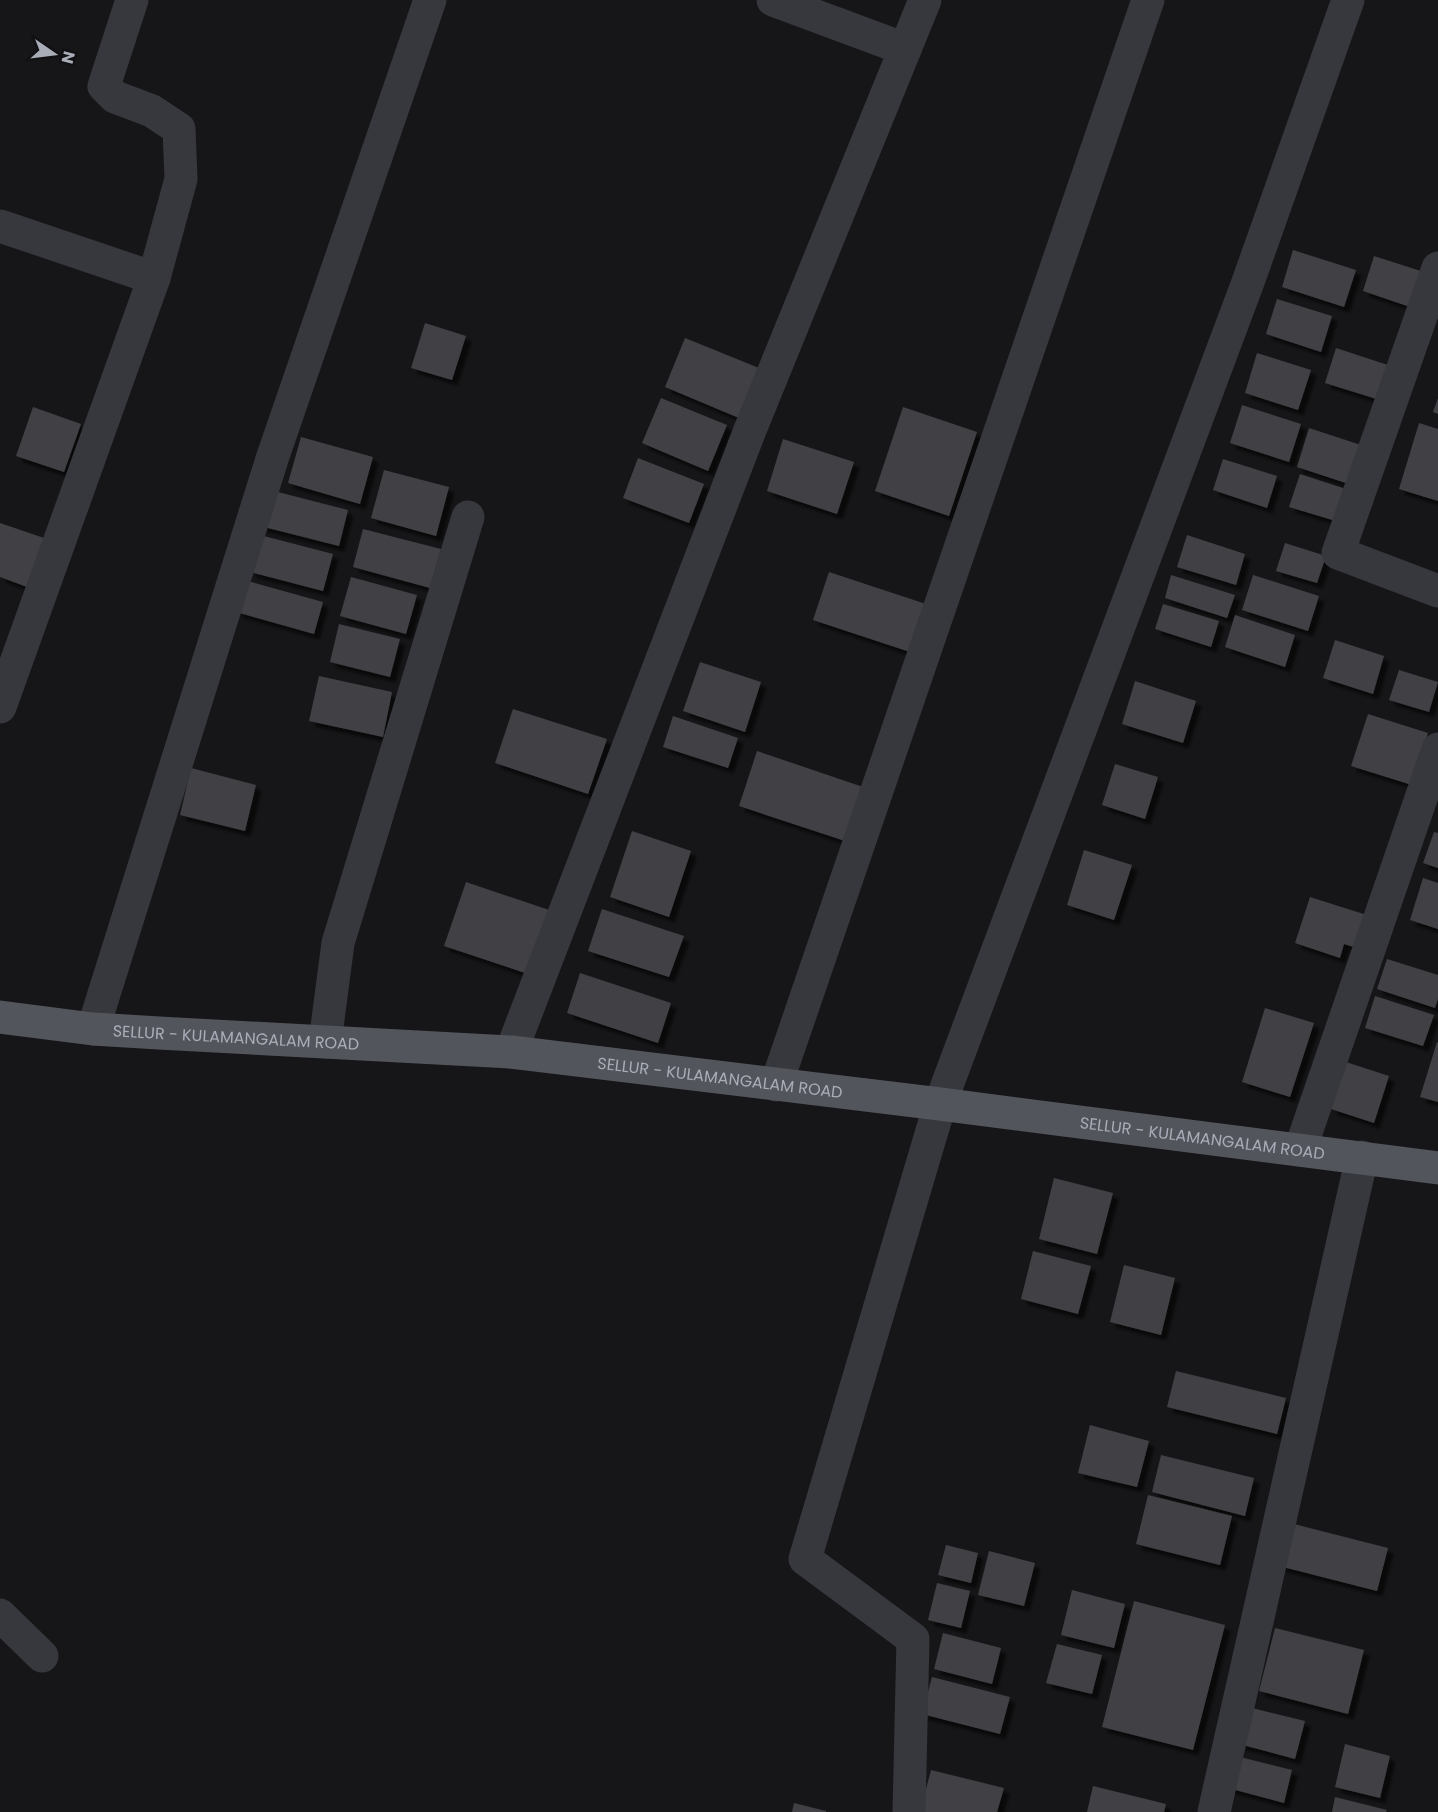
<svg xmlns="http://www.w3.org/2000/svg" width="1438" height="1812" font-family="Poppins,sans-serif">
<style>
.building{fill:#404145;filter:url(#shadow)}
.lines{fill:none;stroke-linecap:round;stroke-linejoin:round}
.street{stroke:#37383d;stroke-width:33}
.primary{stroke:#53555c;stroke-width:33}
.labels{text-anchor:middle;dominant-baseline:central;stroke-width:4.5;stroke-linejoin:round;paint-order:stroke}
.street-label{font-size:16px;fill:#a8adb8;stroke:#111113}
</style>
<defs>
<filter id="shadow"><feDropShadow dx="5.5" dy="5.5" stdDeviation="1.5" flood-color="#0009"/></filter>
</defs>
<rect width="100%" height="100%" fill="#161618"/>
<!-- building -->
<g class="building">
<path d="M1293,250L1356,270L1344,307L1282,287Z"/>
<path d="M1374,256L1427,273L1416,309L1363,291Z"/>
<path d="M1277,299L1332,316L1321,352L1266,334Z"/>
<path d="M425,323L466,336L452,380L411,368Z"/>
<path d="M685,338L759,368L739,418L665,387Z"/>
<path d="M1336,348L1397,368L1386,402L1325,383Z"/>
<path d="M1257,353L1311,370L1298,410L1245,393Z"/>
<path d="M661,398L727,425L708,471L642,443Z"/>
<path d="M1438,398V414L1433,412Z"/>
<path d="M1242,405L1301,424L1289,462L1230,443Z"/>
<path d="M33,407L81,424L64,472L16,456Z"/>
<path d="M903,407L977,432L949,516L875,491Z"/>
<path d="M1419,423L1438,429V501L1399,489Z"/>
<path d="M1309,428L1367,447L1355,486L1297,467Z"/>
<path d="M301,437L373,457L360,504L288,483Z"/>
<path d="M783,439L854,462L837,514L767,491Z"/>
<path d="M638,458L704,484L689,523L623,498Z"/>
<path d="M1223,459L1277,476L1267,508L1213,490Z"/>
<path d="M384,470L449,487L436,536L371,518Z"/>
<path d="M1300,474L1349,490L1339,522L1289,507Z"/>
<path d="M270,490L348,510L339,546L260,526Z"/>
<path d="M0,523L44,538L27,587L0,577Z"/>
<path d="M363,529L441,549L430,588L353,567Z"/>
<path d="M260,535L333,554L323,591L250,572Z"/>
<path d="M1187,535L1245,554L1236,585L1177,567Z"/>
<path d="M1285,543L1326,556L1317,583L1276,571Z"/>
<path d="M829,572L932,606L916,654L813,620Z"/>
<path d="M1171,575L1235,595L1227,618L1165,598Z"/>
<path d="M1253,575L1319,596L1308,631L1242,610Z"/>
<path d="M351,577L417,595L406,634L340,616Z"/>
<path d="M244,580L323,602L314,634L236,612Z"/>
<path d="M1163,604L1219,621L1211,647L1155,629Z"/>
<path d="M1235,615L1295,635L1285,667L1225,647Z"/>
<path d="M339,624L400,639L390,677L330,662Z"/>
<path d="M1335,640L1384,656L1373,694L1323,678Z"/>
<path d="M700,662L761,682L745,732L683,711Z"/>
<path d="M1399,670L1438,682L1429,712L1389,700Z"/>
<path d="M319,676L392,692L383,737L309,721Z"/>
<path d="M1135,681L1196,701L1183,743L1122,724Z"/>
<path d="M513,709L607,739L588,794L495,763Z"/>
<path d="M1368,714L1428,733L1412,785L1351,766Z"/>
<path d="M673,716L738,738L728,768L663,747Z"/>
<path d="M757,751L863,787L845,841L739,806Z"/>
<path d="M1115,764L1158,777L1145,819L1102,805Z"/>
<path d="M191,768L256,785L245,831L180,815Z"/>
<path d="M632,831L691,851L669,917L610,897Z"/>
<path d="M1434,832L1438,833V868L1423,863Z"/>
<path d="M1084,850L1132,865L1114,920L1067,905Z"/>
<path d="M1423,878L1438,883V929L1410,920Z"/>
<path d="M466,882L552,911L531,975L444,946Z"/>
<path d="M1310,897L1373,917L1363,950L1344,944L1340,958L1295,943Z"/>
<path d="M602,909L684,936L669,977L588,951Z"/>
<path d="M1387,959L1438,975V999L1435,1008L1377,989Z"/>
<path d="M580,973L671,1003L658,1043L567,1013Z"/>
<path d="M1375,996L1434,1015L1423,1046L1365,1028Z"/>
<path d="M1265,1008L1314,1023L1290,1097L1242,1082Z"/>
<path d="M1437,1042L1438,1043V1102L1420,1097Z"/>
<path d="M1346,1062L1389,1076L1374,1123L1331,1109Z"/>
<path d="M1054,1178L1113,1193L1097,1254L1039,1239Z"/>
<path d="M1033,1251L1091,1266L1078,1314L1021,1299Z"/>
<path d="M1124,1265L1175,1278L1161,1335L1110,1322Z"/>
<path d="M1176,1371L1286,1398L1277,1434L1167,1407Z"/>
<path d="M1090,1425L1149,1441L1137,1487L1078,1473Z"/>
<path d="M1161,1455L1254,1478L1245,1516L1152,1492Z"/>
<path d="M1148,1495L1232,1516L1220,1565L1136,1544Z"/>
<path d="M1290,1523L1388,1548L1377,1591L1279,1566Z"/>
<path d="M946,1545L978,1553L971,1583L938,1575Z"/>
<path d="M989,1551L1035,1563L1024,1606L978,1595Z"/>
<path d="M937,1583L970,1591L961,1628L928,1620Z"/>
<path d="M1072,1590L1125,1604L1114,1648L1061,1635Z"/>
<path d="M1134,1601L1225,1625L1193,1750L1102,1727Z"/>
<path d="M1275,1628L1364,1650L1348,1714L1259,1691Z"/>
<path d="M943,1633L1001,1648L992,1684L934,1669Z"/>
<path d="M1057,1644L1102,1655L1092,1694L1046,1683Z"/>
<path d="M932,1677L1010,1697L1000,1734L922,1714Z"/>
<path d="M1248,1707L1305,1721L1295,1759L1239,1744Z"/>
<path d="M1345,1744L1390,1756L1380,1798L1335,1787Z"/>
<path d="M1232,1755L1292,1770L1284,1803L1224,1787Z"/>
<path d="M931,1770L1004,1788L997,1812H920Z"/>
<path d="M1093,1786L1166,1804L1164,1812H1087Z"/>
<path d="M1335,1797L1387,1810L1386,1812H1332Z"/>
<path d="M794,1803L826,1811V1812H792Z"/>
</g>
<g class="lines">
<!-- street -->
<g class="street">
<path d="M132,0L104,86L115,97L152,111L179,129L181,179L154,278"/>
<path d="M773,0L905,49"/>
<path d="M0,226L154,278L0,707"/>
<path d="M1438,268L1338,553L1438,591"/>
<path d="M93,1029L272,459L430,0"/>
<path d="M325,1042L338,943L468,517"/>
<path d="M511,1052L750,430L925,0"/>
<path d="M776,1085L1148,0"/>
<path d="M1300,1150L1438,749"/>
<path d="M0,1615L42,1656"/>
<path d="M909,1812L913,1639L805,1559L940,1104L1248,282L1348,0"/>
<path d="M1214,1812L1362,1157"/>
</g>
<!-- primary -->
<path class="primary" id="s1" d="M0,1017L93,1029L159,1033L511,1052L940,1104L1438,1168"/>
</g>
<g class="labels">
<!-- street labels -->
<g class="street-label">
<text stroke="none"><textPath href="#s1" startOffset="237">SELLUR - KULAMANGALAM ROAD</textPath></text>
<text stroke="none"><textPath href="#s1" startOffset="723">SELLUR - KULAMANGALAM ROAD</textPath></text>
<text stroke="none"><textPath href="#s1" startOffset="1209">SELLUR - KULAMANGALAM ROAD</textPath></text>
</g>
</g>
<!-- north arrow -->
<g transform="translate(54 54) rotate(104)" stroke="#111113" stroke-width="4.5" paint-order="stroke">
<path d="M0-4.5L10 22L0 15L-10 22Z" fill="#a8adb8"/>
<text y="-9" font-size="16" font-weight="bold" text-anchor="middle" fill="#a8adb8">N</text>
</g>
</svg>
